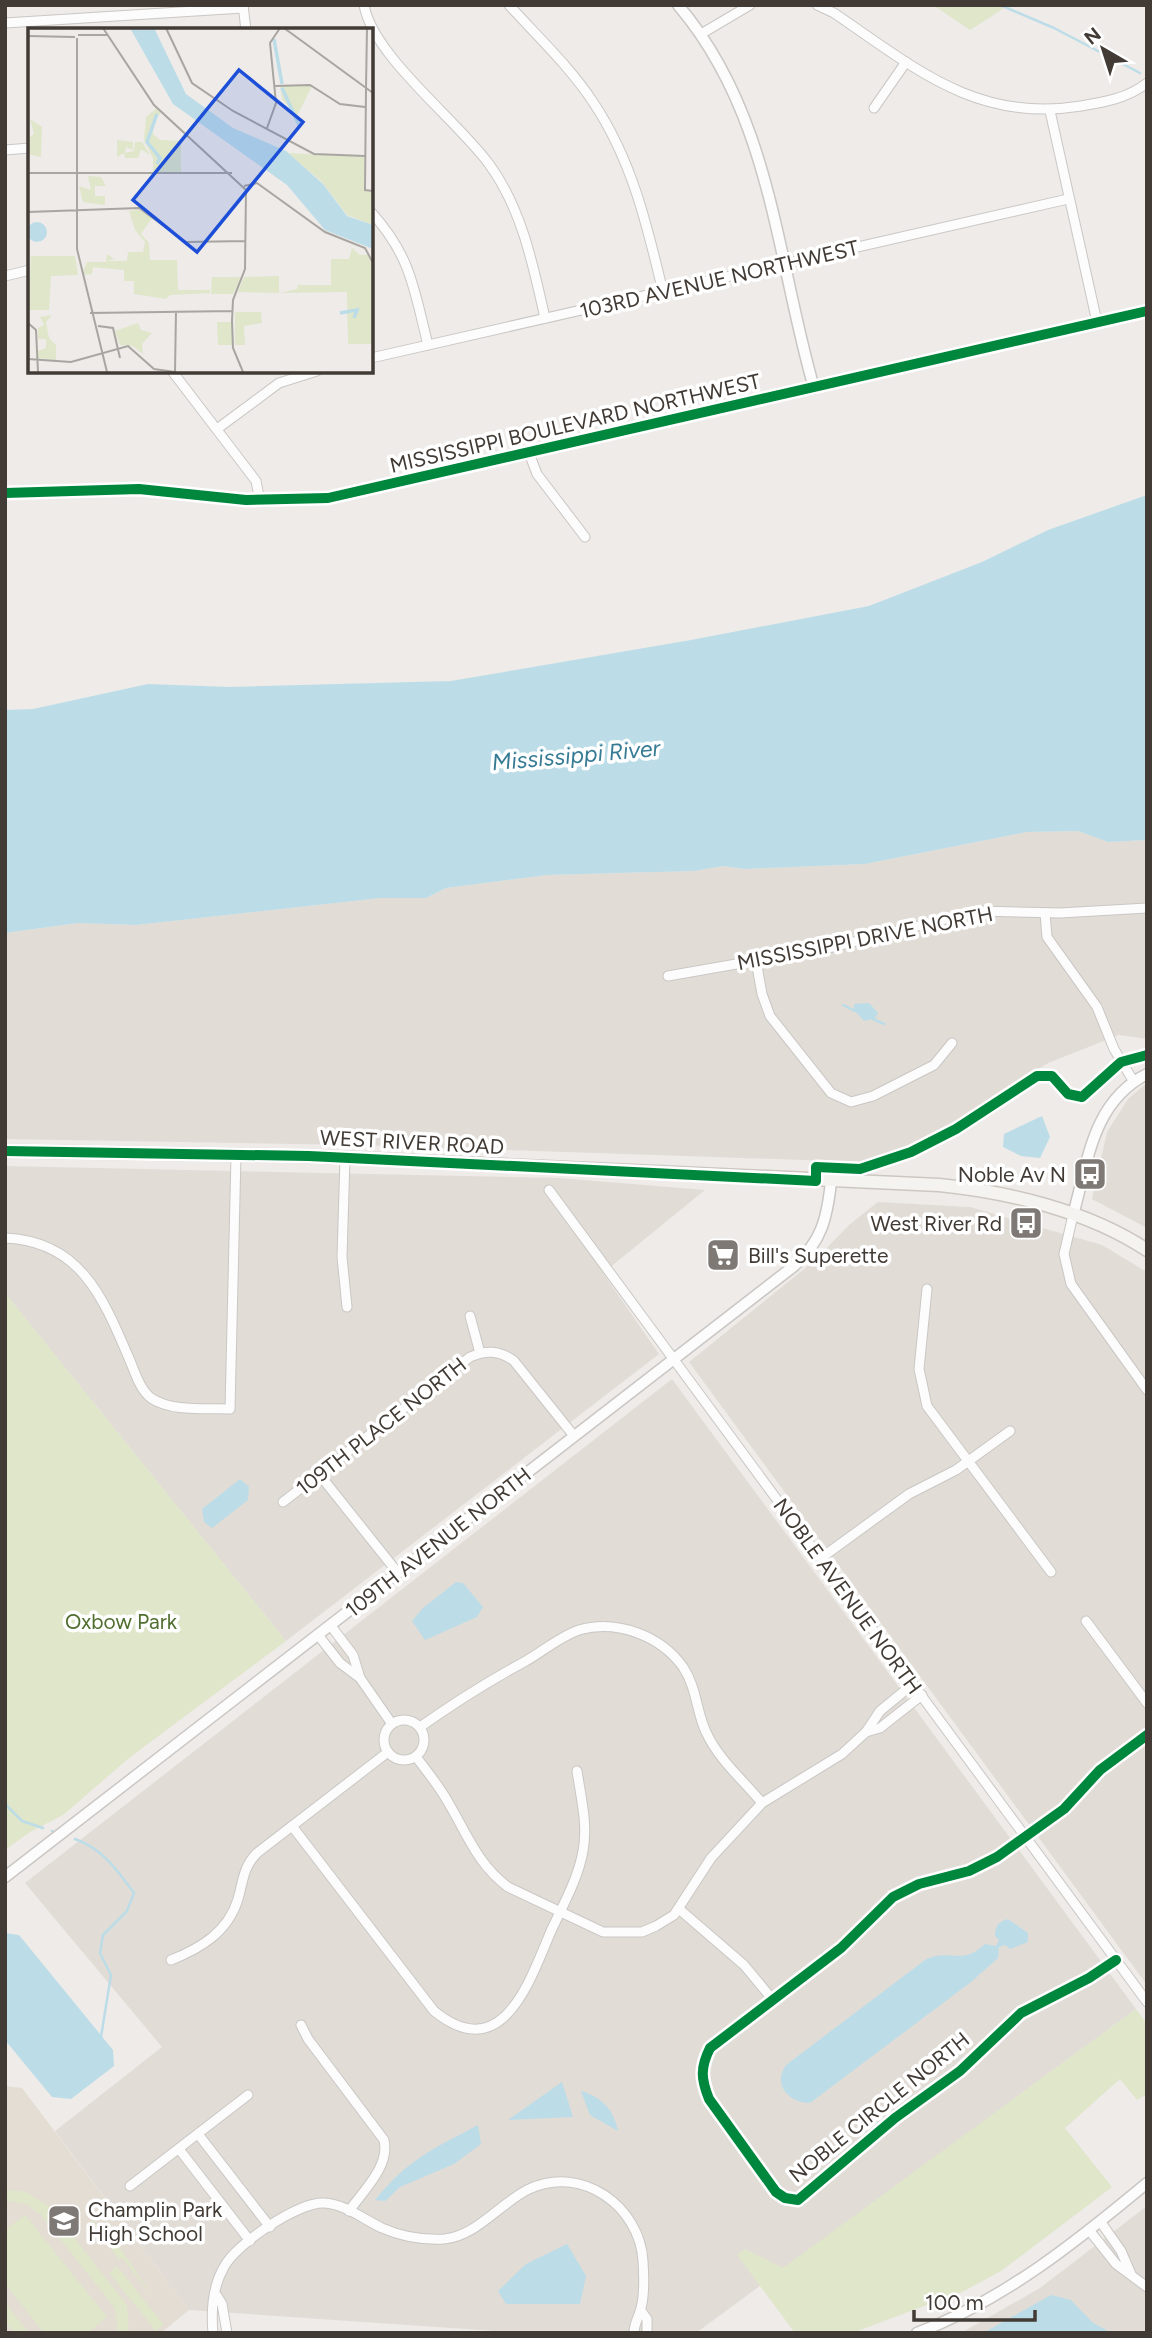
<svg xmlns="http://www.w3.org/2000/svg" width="1152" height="2338" font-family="Figtree,sans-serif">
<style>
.residential{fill:#e1dcd6}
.education{fill:#e4ddd4}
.green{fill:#dfe6ca}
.water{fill:#bcdde8}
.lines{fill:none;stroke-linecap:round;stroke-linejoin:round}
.stream{stroke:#bcdde8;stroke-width:2.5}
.minor-casing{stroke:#cac7c4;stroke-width:11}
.tertiary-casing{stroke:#cac7c4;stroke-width:13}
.secondary-casing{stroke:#ccc7c0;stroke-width:15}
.minor{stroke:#fcfcfc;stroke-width:9}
.tertiary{stroke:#fcfcfc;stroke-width:10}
.secondary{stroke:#f5f3ef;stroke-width:12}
.cycleway-casing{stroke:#fff;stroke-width:15}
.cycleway{stroke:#00873e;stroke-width:10}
.labels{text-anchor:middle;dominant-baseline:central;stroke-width:7;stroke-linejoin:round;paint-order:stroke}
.street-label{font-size:21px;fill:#423b35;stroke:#fff}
.poi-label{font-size:21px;fill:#423b35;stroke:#fff;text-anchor:end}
.park-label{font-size:21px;fill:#506e2f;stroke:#fff}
.water-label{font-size:23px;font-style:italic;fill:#367b94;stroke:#fff}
.inset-river{fill:none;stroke:#bcdde8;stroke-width:3.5}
.inset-road{fill:none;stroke:#a9a5a0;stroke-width:2}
.view{fill:#1d4ed8;fill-opacity:0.15;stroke:#1d4ed8;stroke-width:3.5}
.inset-edge{fill:none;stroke:#423b35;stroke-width:3.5}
</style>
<rect width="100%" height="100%" fill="#eeebe8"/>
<!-- residential -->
<g class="residential">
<path d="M1078,831L1108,842L1147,840V1039L1119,1035L1048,1063L960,1121L913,1146L864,1162L357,1145L5,1139V933L78,923L136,925L381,898H426L446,888L547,875L694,871L723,866L744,869L865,864L1027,832Z"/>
<path d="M1147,1083V1228L1092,1199L1107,1132L1128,1099Z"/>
<path d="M5,1166L559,1178L705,1190L603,1273L659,1354L286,1641L5,1293Z"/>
<path d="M878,1202L970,1207L1102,1245L1147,1272V1985L689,1362L814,1261L849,1225Z"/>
<path d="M672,1379L1136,2009L696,2333H525L189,2310L55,2131L162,2047L25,1883Z"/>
<path d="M1147,2206V2333H961L1040,2288Z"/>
</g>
<!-- education -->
<path class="education" d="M5,2086L22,2088L189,2310L161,2333H5Z"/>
<!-- green -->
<g class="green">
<path d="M933,5H1009L970,30Z"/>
<path d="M5,1293L286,1641L129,1758L63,1815L30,1832L5,1850Z"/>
<path d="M1136,2009L1147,2024V2094L1137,2100L1120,2079L1065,2128L1112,2187L1001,2271L964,2291L855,2332L795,2333L737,2255L745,2249L783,2268Z"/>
<path d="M5,2189L26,2192L50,2207L127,2305L129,2333H118L114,2307L41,2215L26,2204L5,2201Z"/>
<path d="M81,2205L115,2247L118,2245L155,2300L122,2258L119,2260Z"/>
<path d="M25,2215L107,2317L88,2333H44L5,2284V2230Z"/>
<path d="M117,2266L164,2325L156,2331L109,2273Z"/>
<path d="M5,2303L29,2333H14L5,2321Z"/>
</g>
<!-- water -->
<g class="water">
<path d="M1147,495V840L1108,842L1078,831L1027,832L865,864L744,869L723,866L694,871L547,875L446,888L426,898H381L136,925L78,923L5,933V710L33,709L148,684L230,687L451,681L691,640L869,606L982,562L1048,530Z"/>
<path d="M869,1003L878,1013L875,1018L864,1021L854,1010V1004Z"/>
<path d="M1042,1116L1050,1137L1040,1158L1021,1156L1003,1147L1004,1134Z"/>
<path d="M240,1479L249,1487L248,1500L212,1528L204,1522L202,1509Z"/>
<path d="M456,1582L463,1583L483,1607L477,1617L425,1640L412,1621L423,1608Z"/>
<path d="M1008,1919L1028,1933V1942L1010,1949L1005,1945L999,1947L998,1958L971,1982L810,2103C789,2103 772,2085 786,2065L925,1960C949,1947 961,1967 985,1944L996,1946L999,1940L995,1936C995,1926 998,1922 1008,1919Z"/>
<path d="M5,1933L19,1935L113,2050L114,2066L71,2099L52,2097L5,2040Z"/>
<path d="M562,2082L573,2117L508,2120Z"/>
<path d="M581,2091C603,2098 613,2109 618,2131L590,2115Z"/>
<path d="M478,2125L481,2144L454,2164L400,2187L385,2201L375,2200C410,2158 431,2150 478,2125Z"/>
<path d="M567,2244L586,2276L580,2304H506L498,2291L526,2264Z"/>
<path d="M1051,2295L1071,2300L1092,2322L1111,2333H983Z"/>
</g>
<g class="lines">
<!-- stream -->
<g class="stream">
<path d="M1000,5L1054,28L1140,73"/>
<path d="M843,1005L855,1011"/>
<path d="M871,1018L884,1024"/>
<path d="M5,1804L22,1821L43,1828"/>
<path d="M52,1831L54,1832"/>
<path d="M75,1839C103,1849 117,1870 134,1893L127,1911L103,1935L100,1953L111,1975L101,2037"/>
</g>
<defs>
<g id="minor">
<path d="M243,5L246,30"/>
<path d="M364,5C373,56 457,120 489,164C522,209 533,265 545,318"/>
<path d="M509,5C538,37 570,67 593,102C632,160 647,225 663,292"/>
<path d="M817,5L834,13C915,68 977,123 1081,106C1105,102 1128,98 1147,83"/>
<path d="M5,23L243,8"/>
<path d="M701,34L750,5"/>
<path d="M874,108L906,62"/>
<path d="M1050,111L1097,322"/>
<path d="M5,150L30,148"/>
<path d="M371,212C411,256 414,289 428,345"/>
<path d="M5,276L30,270"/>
<path d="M371,358L1068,199"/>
<path d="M172,371L256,481L260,501"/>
<path d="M217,429L279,383L317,371"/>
<path d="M529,453L537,474L585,537"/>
<path d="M1045,913L1047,937L1097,1007L1114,1049L1134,1082"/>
<path d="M756,961L762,994L770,1016L831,1093L851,1102L873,1096L934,1065L952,1043"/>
<path d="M668,976L833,947L979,911L1060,913L1147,908"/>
<path d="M345,1158L342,1257L347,1307"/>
<path d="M549,1190L1147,2002"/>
<path d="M1073,1215L1064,1254L1071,1284L1147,1390"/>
<path d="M5,1238C79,1241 102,1295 128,1356C134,1369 139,1389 151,1398C171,1412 207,1408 230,1409L236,1155"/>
<path d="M927,1289L919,1369L927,1406L1051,1572"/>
<path d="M470,1316L480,1353"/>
<path d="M319,1474L398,1573"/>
<path d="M283,1502L470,1357C486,1350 499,1350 514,1361L574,1436"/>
<path d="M821,1558L909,1494L956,1470L1010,1431"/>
<path d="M1086,1621L1147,1703"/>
<path d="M331,1626L353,1655L360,1678"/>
<path d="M318,1635L340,1663L360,1678L392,1724"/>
<circle cx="404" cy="1740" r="20"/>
<path d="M420,1727C454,1703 487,1682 524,1662C542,1652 559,1637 579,1630C617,1619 661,1636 683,1667C697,1688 696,1711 706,1732C718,1759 744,1781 762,1803"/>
<path d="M866,1732L880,1728L922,1695"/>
<path d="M416,1757C427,1771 439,1786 448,1802C467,1834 478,1865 508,1887L603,1932H642L656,1926L674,1915L711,1858L762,1803L842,1754L866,1732L880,1711L913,1684"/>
<path d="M292,1826L434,2011C503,2067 530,1980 551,1931C563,1905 578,1879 583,1851C588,1825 581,1798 577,1771"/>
<path d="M679,1909L744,1965L773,2000"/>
<path d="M171,1960C201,1948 228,1932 238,1899C243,1882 243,1867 257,1853L388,1752"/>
<path d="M1116,1960L1089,1978L1021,2013L960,2071L895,2118L798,2200L785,2198L776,2192L709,2099C701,2079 700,2068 710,2048L841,1948L893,1897L919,1884L969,1871L997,1857L1064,1809L1100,1770L1147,1735"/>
<path d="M301,2025L308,2039L384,2140C390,2166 364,2190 349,2211"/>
<path d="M198,2134L270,2227"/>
<path d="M179,2149L250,2241"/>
<path d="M130,2186L248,2095"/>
<path d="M1100,2221L1121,2251L1131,2274"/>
<path d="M1089,2230L1116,2264L1147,2287"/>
<path d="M217,2296L222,2304L227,2333"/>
<path d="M641,2311L647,2319V2333"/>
<path d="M213,2333C211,2311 213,2286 224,2267C236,2244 298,2202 324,2203C345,2204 363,2219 382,2228C400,2236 423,2240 444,2239C477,2236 500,2203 529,2189C582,2164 640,2207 643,2261C644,2276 645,2293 641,2308C639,2317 634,2323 634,2333"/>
</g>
<g id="tertiary">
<path d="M678,5C771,114 776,256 814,388"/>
<path d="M5,493L139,489L246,500L328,498L1147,311"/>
<path d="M1073,1215C1088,1162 1092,1102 1147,1074"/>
<path d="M5,1877L794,1266C822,1241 827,1218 831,1182"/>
<path d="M917,2333C1004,2300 1076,2242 1147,2183"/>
</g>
<path id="secondary" d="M5,1151L309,1156L939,1185C1009,1192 1088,1211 1147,1250"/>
</defs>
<!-- minor casing -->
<use href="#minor" class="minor-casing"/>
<!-- tertiary casing -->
<use href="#tertiary" class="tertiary-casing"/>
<!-- secondary casing -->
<use href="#secondary" class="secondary-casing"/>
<!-- minor -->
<use href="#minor" class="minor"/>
<!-- tertiary -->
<use href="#tertiary" class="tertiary"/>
<!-- secondary -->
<use href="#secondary" class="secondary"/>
<defs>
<g id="cycleway">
<path d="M5,493L139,489L246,500L328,498L1147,311"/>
<path d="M5,1151L309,1156L816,1181V1167L860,1169L911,1152L956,1129L1037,1076H1052L1068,1094L1082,1097L1121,1062L1147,1055"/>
<path d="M1116,1960L1089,1978L1021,2013L960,2071L895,2118L798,2200L785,2198L776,2192L709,2099C701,2079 700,2068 710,2048L841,1948L893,1897L919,1884L969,1871L997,1857L1064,1809L1100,1770L1147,1735"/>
</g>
</defs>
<!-- cycleway casing -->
<use href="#cycleway" class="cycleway-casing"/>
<!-- cycleway -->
<use href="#cycleway" class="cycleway"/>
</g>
<!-- icons -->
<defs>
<symbol id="bus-square" viewBox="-11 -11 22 22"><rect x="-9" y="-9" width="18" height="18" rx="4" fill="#7e7974" stroke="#fff"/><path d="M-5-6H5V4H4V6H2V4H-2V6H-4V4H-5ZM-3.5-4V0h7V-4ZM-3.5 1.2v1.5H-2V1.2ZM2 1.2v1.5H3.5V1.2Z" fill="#fff"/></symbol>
<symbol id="supermarket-square" viewBox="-11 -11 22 22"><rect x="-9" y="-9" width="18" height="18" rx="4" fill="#7e7974" stroke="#fff"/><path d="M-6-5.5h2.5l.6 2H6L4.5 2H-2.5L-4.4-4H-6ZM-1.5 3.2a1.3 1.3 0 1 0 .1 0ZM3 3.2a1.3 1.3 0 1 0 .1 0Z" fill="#fff"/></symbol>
<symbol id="school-square" viewBox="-11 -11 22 22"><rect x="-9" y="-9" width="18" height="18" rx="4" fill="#7e7974" stroke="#fff"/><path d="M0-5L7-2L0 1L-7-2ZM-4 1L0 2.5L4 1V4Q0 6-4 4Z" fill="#fff"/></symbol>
</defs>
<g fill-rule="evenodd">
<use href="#bus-square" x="1071" y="1155" width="38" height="38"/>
<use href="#bus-square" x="1007" y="1204" width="38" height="38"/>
<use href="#supermarket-square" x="704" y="1236" width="38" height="38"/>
<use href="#school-square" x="45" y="2202" width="38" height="38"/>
</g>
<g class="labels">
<!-- street labels -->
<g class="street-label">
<text transform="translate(719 279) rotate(-13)">103RD AVENUE NORTHWEST</text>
<text transform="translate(575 423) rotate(-13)">MISSISSIPPI BOULEVARD NORTHWEST</text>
<text transform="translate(865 938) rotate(-11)">MISSISSIPPI DRIVE NORTH</text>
<text transform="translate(412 1142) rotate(3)">WEST RIVER ROAD</text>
<text transform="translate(381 1426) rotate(-38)">109TH PLACE NORTH</text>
<text transform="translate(438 1542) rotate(-38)">109TH AVENUE NORTH</text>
<text transform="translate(848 1596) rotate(54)">NOBLE AVENUE NORTH</text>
<text transform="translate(879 2107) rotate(-39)">NOBLE CIRCLE NORTH</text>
</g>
<!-- poi labels -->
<g class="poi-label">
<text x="1066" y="1174">Noble Av N</text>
<text x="1002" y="1223">West River Rd</text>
<text x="748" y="1255" text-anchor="start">Bill's Superette</text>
<text x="88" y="2209" text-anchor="start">Champlin Park<tspan x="88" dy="24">High School</tspan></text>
</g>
<!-- park labels -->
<g class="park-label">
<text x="121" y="1621">Oxbow Park</text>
</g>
<!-- water labels -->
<g class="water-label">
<text transform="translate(576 755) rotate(-5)">Mississippi River</text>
</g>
</g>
<!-- overview -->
<g transform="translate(28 28)">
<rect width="345" height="345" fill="#eeebe8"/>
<path d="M252,58H284L269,88L254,71ZM128,81L133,85L125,93V106L132,112L153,113V146L125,145V130L116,112L118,89ZM2,91L14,99L13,129L0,126V111L6,106ZM89,112L105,114V122L98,119L97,125L106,123L107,114H114L122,127L113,121L110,130H97L96,125L89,129ZM259,125L336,129V163L345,164V197L319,187L293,153ZM60,148L73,149L78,158H67V168H56H77V177L55,174L50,179L55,174L51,158L63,162ZM111,182L124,190L113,206L121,215L122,232H149L150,262H182V265L142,267L138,271L106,266V253H96V242L65,239L64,246L54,247L59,234H78L79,226L86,231L79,233H99L100,224H115L117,214L107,202L101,183ZM324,220L332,227H341L345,236V316H320L319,264L252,265L269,261L270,257H303V231H321ZM3,228H47L50,247L23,248L21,282H0ZM251,248V265L210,264L216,249ZM184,249H214L205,266H183ZM207,284H233L234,295L216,298L217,317H207ZM24,287L18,294L21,310L28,317V332L10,330V323L18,320V311H10V300L16,297L12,289ZM189,294H204V317H190ZM110,295L113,302L124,305L114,316L115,326L105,318L92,317L87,303Z" fill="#dfe6ca"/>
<path d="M102,0H126L158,66L205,100L258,123L295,156L319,188L345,197V221L297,202L259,157L145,76ZM-1 204a10 10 0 1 1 20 0a10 10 0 1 1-20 0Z" fill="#bcdde8"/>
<path class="inset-river" d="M246,11L254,56M254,60L271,97M129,86L119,114L132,130L129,136M312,285L329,282L326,290"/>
<path class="inset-road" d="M75,0L126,77L218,162L217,241L205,272L204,293L205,320L215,344M138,0L164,55L205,83L286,126L337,128M256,0L345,65M50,7H79M0,8L47,9M49,10V221L79,344M247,58L282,57L312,76L337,79M338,60L337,162L345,163M338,60L339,0M239,100L248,75L242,15L252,0M0,145H204M216,158L229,155L297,204L337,220L345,235M0,184L111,180L158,214L218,213M62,285L205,283M0,295L8,302L10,344M70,298L85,300L92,330M0,331L43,334L100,318L126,341L147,344L148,283"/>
<path class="view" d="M211,42L275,94L169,224L105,172Z"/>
<rect width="345" height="345" class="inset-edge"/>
</g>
<!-- border -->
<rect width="1152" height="2338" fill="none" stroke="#423b35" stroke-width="14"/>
<!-- north arrow -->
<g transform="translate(1103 49) rotate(321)" stroke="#ffffff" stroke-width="5" paint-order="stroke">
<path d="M0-5L12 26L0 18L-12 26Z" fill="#423b35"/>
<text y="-10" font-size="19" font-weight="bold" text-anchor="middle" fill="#423b35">N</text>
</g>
<!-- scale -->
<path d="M914 2310v10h121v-10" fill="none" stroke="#423b35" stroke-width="3.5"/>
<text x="925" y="2310" font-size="21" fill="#423b35" stroke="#ffffff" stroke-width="5" paint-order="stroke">100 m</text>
</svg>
